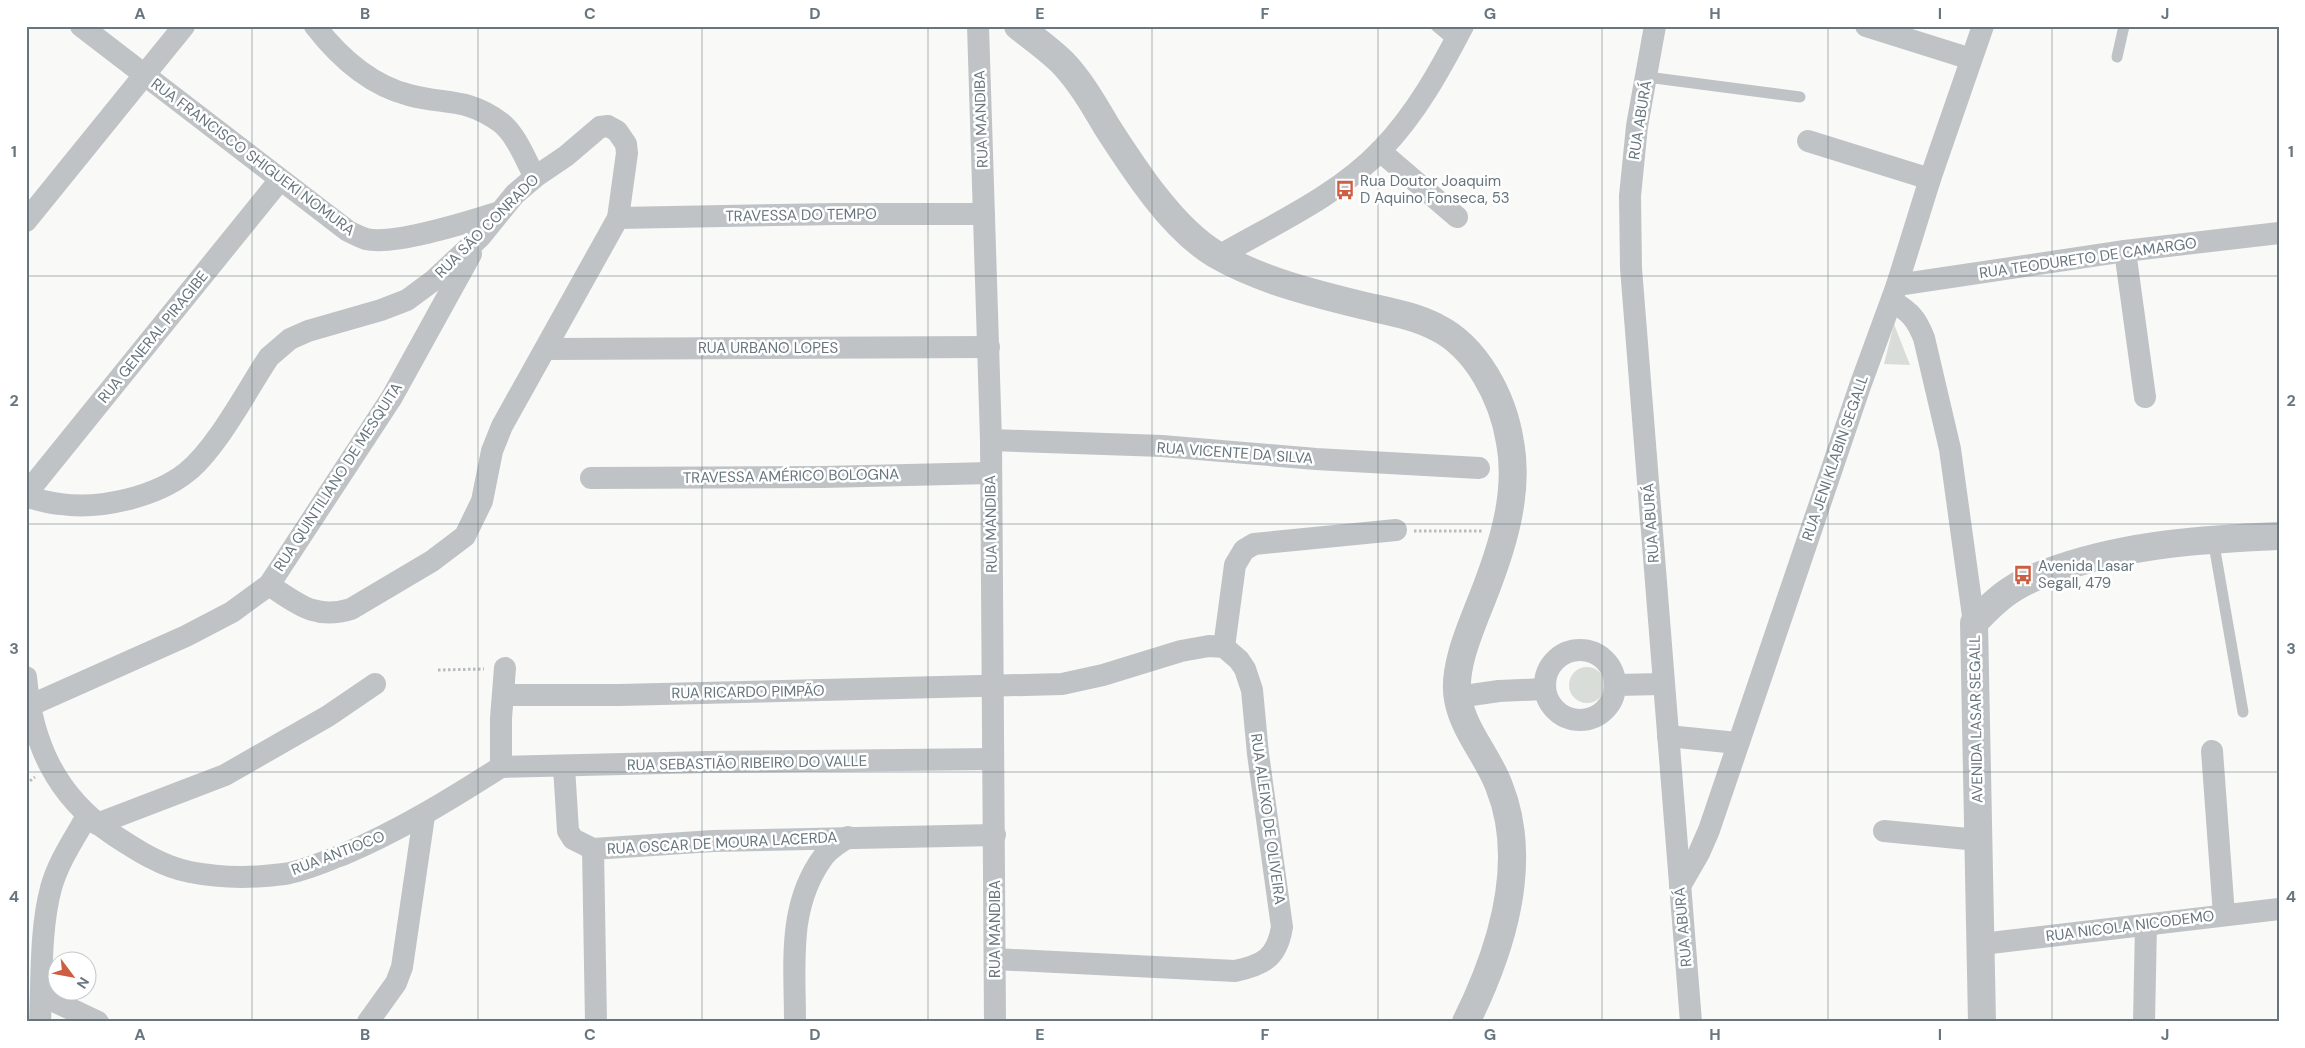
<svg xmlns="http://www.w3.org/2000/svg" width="2305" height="1048" font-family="'DM Sans',sans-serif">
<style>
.green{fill:#d9ddd7}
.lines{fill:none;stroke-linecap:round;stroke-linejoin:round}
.path{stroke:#b9bcbe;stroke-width:3;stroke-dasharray:2.5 2.5;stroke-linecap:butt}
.service{stroke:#bfc3c6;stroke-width:11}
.minor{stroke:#bfc3c6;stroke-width:22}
.tertiary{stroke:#bfc3c6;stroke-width:28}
.grid{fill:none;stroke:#67757e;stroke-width:1;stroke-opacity:0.55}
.labels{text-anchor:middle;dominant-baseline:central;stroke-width:5;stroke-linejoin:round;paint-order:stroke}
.street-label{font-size:15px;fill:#67757e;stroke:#fff}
.poi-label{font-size:15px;fill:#67757e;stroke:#fff;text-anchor:start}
.neatline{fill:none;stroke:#67757e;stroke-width:2}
.grid-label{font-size:16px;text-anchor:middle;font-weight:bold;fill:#67757e}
</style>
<rect width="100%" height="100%" fill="#f9f9f7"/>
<!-- green -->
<g class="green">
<path d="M1894,324L1910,365L1884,364Z"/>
<circle cx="1587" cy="685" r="18"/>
</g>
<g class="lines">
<!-- path -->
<g class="path">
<path d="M1414,531H1483"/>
<path d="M438,670L484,669"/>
<path d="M26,784L35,777"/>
</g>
<!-- service -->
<g class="service">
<path d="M1436,26L1455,42"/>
<path d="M2117,57L2124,26"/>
<path d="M1647,77L1800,97"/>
<path d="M2213,539L2243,712"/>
</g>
<!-- minor -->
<g class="minor">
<path d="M81,26L348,231C354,234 360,237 366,239C395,246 471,221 500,212"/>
<path d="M315,26C339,57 370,85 409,95C445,105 466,97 500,122C516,134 525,159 535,177"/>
<path d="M978,26L991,440L995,1022"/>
<path d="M1655,26L1637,126L1630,196L1631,268L1691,1022"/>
<path d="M1866,26L1971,59"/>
<path d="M1808,141L1930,179"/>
<path d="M1380,151L1457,217"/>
<path d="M618,218L836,214H984"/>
<path d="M26,221L184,26"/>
<path d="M2125,251L2145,397"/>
<path d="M1219,256C1274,224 1337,196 1381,150C1416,114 1440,70 1463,26"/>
<path d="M1897,285L2125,251L2279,233"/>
<path d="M1892,301C1910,312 1916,318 1924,338L1950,449L1974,623"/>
<path d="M546,349L989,347"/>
<path d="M991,440L1162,446L1316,459L1479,468"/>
<path d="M591,478L823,477L991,473"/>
<path d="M26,494L279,181"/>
<path d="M26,497C37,499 49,503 60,504C99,510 156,497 187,472C217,448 247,390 269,357L290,339L308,331L381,310L407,300L434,280L480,237L515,194L535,177L566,156L600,127L608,126L617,131L626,144L627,153L618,218L502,426L492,451L482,501L465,536L432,561L351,609C315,620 298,604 269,585"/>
<path d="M1224,647L1235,565L1244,550L1254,544L1396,530"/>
<circle cx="1580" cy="685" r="35"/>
<path d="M26,677C32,743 56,796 112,834C135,849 162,867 190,872C220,878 254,878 284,874C304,871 323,862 342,855C399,831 449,800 501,767"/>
<path d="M1615,685L1663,684"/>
<path d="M503,695H619L1062,684L1103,675L1181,651L1209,646L1224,647L1239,660L1245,669L1252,690L1258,754L1282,927C1277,958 1263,965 1235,971L995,959"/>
<path d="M1457,697L1499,691L1545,689"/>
<path d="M29,706L186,636L232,612L269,585L392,397L471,254"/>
<path d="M1668,736L1737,743"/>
<path d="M2212,751L2224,915"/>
<path d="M501,767L707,762L993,759"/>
<path d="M501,767V718L505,668"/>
<path d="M564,767L568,831L573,839L593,849"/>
<path d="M97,824L225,775L328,716L375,684"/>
<path d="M1884,831L1978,840"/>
<path d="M1680,886L1699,853L1709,830L1860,386L1897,285L1930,179L1983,26"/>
<path d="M1982,944L2279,909"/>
<path d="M41,995L98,1022"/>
<path d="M40,1022C42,979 40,929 51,888C58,862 74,839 87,816"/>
<path d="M368,1022L396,983L402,967L424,816"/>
<path d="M596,1022L593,849L713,841L995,835"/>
<path d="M795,1022C795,964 787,905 824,856C830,848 841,842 848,837"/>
<path d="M2144,1022L2146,925"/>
</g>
<!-- tertiary -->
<g class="tertiary">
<path d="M1018,26C1033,38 1050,50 1063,63C1081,82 1094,105 1107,127C1134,169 1172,228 1215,254C1260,280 1312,293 1361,305C1386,311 1413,315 1436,327C1477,347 1503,398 1510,442C1520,495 1501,551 1482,599C1471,627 1452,669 1458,699C1464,732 1488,756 1499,786C1530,863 1501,951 1466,1022"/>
<path d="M1982,1022L1974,623C1986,610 1999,597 2014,588C2028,579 2045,573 2060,568C2131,544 2205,539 2279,536"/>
</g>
</g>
<!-- grid -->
<path class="grid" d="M252,26V1022M478,26V1022M702,26V1022M928,26V1022M1152,26V1022M1378,26V1022M1602,26V1022M1828,26V1022M2052,26V1022M26,276H2279M26,524H2279M26,772H2279"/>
<!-- icons -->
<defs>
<symbol id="bus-bare" viewBox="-9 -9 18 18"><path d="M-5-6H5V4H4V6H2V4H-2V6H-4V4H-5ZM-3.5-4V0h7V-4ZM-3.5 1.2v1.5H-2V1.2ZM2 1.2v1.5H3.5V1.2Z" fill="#ce5e42" stroke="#fff" stroke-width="2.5" paint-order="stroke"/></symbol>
</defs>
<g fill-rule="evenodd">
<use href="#bus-bare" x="1331" y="176" width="28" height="28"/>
<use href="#bus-bare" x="2009" y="561" width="28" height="28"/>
</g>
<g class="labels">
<!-- street labels -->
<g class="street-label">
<text transform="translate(981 119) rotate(-92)">RUA MANDIBA</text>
<text transform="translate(1640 120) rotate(-81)">RUA ABURÁ</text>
<text transform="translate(253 157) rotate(37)">RUA FRANCISCO SHIGUEKI NOMURA</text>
<text transform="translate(801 215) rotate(-1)">TRAVESSA DO TEMPO</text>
<text transform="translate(487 226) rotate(-45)">RUA SÃO CONRADO</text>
<text transform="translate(2088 258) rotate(-8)">RUA TEODURETO DE CAMARGO</text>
<text transform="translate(153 337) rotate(-51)">RUA GENERAL PIRAGIBE</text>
<text x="768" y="348">RUA URBANO LOPES</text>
<text transform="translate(1235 453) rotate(4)">RUA VICENTE DA SILVA</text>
<text transform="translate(1835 458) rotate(-71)">RUA JENI KLABIN SEGALL</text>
<text transform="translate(791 476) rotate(-1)">TRAVESSA AMÉRICO BOLOGNA</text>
<text transform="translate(338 477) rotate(-57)">RUA QUINTILIANO DE MESQUITA</text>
<text transform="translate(1651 523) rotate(-94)">RUA ABURÁ</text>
<text transform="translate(991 524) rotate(-91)">RUA MANDIBA</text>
<text transform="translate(748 692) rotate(-1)">RUA RICARDO PIMPÃO</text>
<text transform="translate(1976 719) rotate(-91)">AVENIDA LASAR SEGALL</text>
<text transform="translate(747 763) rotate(-1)">RUA SEBASTIÃO RIBEIRO DO VALLE</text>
<text transform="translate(1268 819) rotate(82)">RUA ALEIXO DE OLIVEIRA</text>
<text transform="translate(722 843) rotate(-3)">RUA OSCAR DE MOURA LACERDA</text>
<text transform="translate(338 853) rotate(-21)">RUA ANTIOCO</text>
<text transform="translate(2130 926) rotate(-7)">RUA NICOLA NICODEMO</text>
<text transform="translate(1683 927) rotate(-95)">RUA ABURÁ</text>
<text transform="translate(995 929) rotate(-90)">RUA MANDIBA</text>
</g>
<!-- poi labels -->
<g class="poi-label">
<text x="1360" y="181">Rua Doutor Joaquim<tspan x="1360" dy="17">D Aquino Fonseca, 53</tspan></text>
<text x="2038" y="566">Avenida Lasar<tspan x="2038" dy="17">Segall, 479</tspan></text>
</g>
</g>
<!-- border -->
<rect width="2305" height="1048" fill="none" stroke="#ffffff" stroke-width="55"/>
<!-- north arrow -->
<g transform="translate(72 976) rotate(122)"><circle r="24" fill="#ffffff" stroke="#c2c8cb"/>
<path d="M0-4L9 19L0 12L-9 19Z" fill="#ce5e42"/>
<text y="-8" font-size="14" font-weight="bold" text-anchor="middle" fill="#67757e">N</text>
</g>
<rect x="28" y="28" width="2250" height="992" class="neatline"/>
<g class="grid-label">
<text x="140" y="19">A</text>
<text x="365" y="19">B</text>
<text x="590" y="19">C</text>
<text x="815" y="19">D</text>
<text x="1040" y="19">E</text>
<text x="1265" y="19">F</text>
<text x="1490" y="19">G</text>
<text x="1715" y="19">H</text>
<text x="1940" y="19">I</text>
<text x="2165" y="19">J</text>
<text x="14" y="157">1</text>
<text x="2291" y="157">1</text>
<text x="14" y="406">2</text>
<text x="2291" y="406">2</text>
<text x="14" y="654">3</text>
<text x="2291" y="654">3</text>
<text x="14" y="902">4</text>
<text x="2291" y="902">4</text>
<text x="140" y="1040">A</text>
<text x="365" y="1040">B</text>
<text x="590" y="1040">C</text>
<text x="815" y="1040">D</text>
<text x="1040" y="1040">E</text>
<text x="1265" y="1040">F</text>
<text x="1490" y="1040">G</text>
<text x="1715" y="1040">H</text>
<text x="1940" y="1040">I</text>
<text x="2165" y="1040">J</text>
</g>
</svg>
